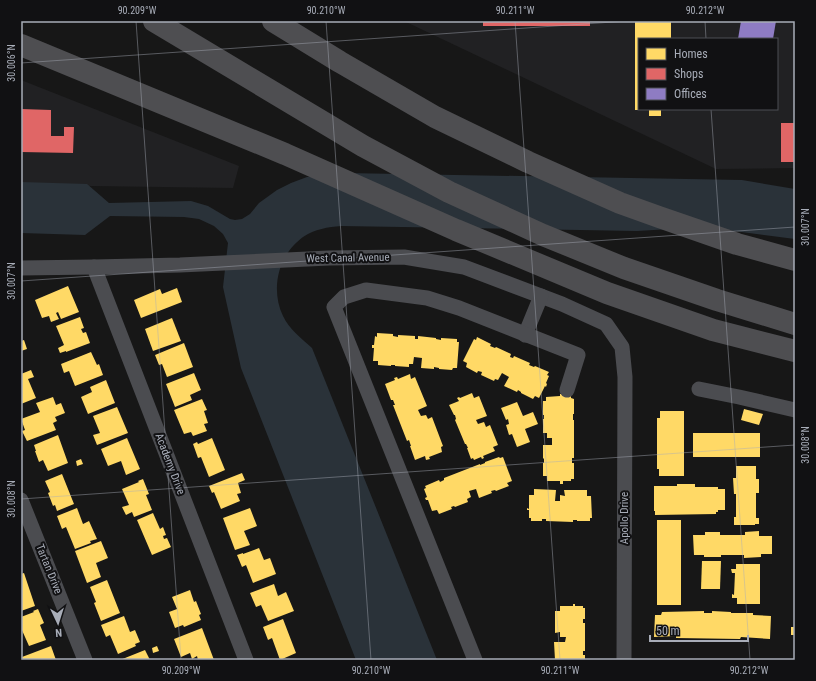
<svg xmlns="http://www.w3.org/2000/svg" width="816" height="681" font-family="'Roboto Condensed',sans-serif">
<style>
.built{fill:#212123;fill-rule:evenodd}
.water{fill:#2a3239}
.homes{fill:#ffd966}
.shops{fill:#e06666}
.offices{fill:#8e7cc3}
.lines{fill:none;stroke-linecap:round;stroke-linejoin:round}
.minor{stroke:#4b4c50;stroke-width:15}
.motorway{stroke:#4e4e51;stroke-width:22}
.ticks{fill:none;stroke:#a8adb8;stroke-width:1;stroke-opacity:0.45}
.labels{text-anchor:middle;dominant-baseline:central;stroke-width:4;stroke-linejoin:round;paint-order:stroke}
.street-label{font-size:11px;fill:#a8adb8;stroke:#111113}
.neatline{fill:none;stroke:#a8adb8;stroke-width:1.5}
.ticks-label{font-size:10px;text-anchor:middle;fill:#a8adb8}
</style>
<rect width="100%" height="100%" fill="#171717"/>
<!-- built -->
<g class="built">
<path d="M404,21H795V168L716,169ZM639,39H777V109H639Z"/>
<path d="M21,80L239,166L233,188L21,185Z"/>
</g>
<!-- water -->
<path class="water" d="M345,173L742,180L795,189V239L704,227L637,231L341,226C328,227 315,229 303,237C300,239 297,242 294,245C276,264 272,293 283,316C289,329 302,339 312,348L437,660H356L241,368L223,287L228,243L223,234L214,226L199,219L184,217L110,216L85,235L21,233V182L87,184L109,203L191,201L208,206L230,219L235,220L242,219L250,214L259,203L277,190L291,183L307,177Z"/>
<!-- homes -->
<g class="homes">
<path d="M635,21H671V39H639V110H635Z"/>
<rect x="649" y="109" width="12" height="7"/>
<path d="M68,286L79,312L61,319L58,312L56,313L59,319L51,322L49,316L42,318L35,300Z"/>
<path d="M177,288L182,302L141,318L134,300L160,289L162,294Z"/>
<path d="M80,317L84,328L81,329L83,333L86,332L90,343L66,352V351L60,353L58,348L64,345L56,326Z"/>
<path d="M172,318L181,341L153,351L145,329Z"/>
<path d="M377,333L393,334V336L398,337V335L415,336V339H418V336L436,338V339L441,340V338L457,339V342H459L457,368H453L452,370L439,369V368L434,367V369L421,368L422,358L414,357L413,364H409V367L395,366V365H391V366L378,365V361H373L374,348H372V345H374L375,336L377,337Z"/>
<path d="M477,337L491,344L490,346L495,348L496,347L511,354L510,357L513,358L514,356L530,363L529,365L534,367L535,366L549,372L547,375L549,376L546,383L547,384L546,387L545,386L539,398L535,396L533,399L521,393V392L518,390L517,392L504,386L509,377L502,373L498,380L495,379L494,381L481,375L482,372L478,371L477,373L466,367L467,363L463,361L474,339L476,340Z"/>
<path d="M24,340L27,349L21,351V341Z"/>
<path d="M184,343L193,367L167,377L162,364L159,365L155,355Z"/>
<path d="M91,352L97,365L99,364L103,375L75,386L69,371L64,373L61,364Z"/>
<path d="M31,370L34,377L28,379L36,398L21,404V374Z"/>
<path d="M194,373L201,390L190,395L192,400L175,407L166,384Z"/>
<path d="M410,374L411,379L415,377L427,406L418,410L421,416L426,415L428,419L432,417L443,446L441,447L442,452L429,457L430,459L426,460L425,456L415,460L410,446H411L409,440L407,441L393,405H395L393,400H391L385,384L395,380L394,378L397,377L398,379Z"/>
<path d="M106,380L115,403L88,414L81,397L92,392L90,387Z"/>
<path d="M472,393L474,398L479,396L487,416L476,420L478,424L484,422L486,427L490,425L498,445L493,447L495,451L483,456L484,458L482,459L481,457L474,460L473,458L471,459L467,448H468L466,444H465L455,420L456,419L455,415H454L449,405L459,401L457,398L459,397L460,398Z"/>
<path d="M560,394H563V396H571V398L574,399V414H573V420H574V458H572V463H574V479H571V481H563V484H560V481H547V476H543V463H544V458L543,459V445H552V438H547V433H543V419H544V415H543V401H546V397L560,396Z"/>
<path d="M53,397L56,405L61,403L65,413L55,417L57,421L53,423L56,430L27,441L22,431L25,430L21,419L40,412L36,403Z"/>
<path d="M202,399L207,410L204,411L208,423L204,424L207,431L193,436L191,432L184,434L174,410Z"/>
<path d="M517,402L523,416L533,412L538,424L525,429L530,442L517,447L512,434L509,435L506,425L509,424L508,419L506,420L501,408Z"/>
<path d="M117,407L128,433L97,445L93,435L100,433L93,416Z"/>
<path d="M744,409L763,414L759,425L741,420Z"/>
<path d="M660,411H684V476H659V469H657V418H660Z"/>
<rect x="693" y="433" width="67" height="24"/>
<path d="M58,435L68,463L48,471L43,460L39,462L35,451H36L34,445Z"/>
<path d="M127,438L140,469L126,475L121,461L108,466L101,449Z"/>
<path d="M212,438L225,470L209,477L201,457L198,458L193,444L197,442L198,444Z"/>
<path d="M499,457L500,458L503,457L512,481L507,483L509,486L496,491L495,490L491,491L492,493L479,498L476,489L469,491L471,497L467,499L468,502L455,507L454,506L451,507L452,509L439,514L437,510L432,511L428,500H426L425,498L427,497L424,489L426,488L425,486L439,480L440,482L444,480V478L480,464V465L485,463V462Z"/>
<path d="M81,459L83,464L77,466L76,461Z"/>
<path d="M736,466H756V479H759V493H756V518H759V524H755V525H734V517H736V494H734L733,478H736Z"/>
<path d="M242,473L245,480L238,483L241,493L237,494L240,501L221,509L214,492L212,493L209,486Z"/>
<path d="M62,474L74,504L57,511L55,505L53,506L48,493L50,492L45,481Z"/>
<path d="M143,479L149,494L146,495L152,510L134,517L132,512L126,515L122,507L129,505L122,489L139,482L138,481Z"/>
<path d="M677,484H695V487H718V489H725V510H718V512H716V514L655,515V511H654V486H677Z"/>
<path d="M534,489L556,490L555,501H560V495L565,496L564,490H587V496H591L592,518H590V521H577V520H573V522L546,521V519H542V521H531V518H529V510H527V508L529,509V495H534Z"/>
<path d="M77,508L83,524L89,521L97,539L90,541L91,543L75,549L66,527L62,529L57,516Z"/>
<path d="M250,508L257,526L244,531L250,545L235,550L223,518Z"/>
<path d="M153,513L160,529L163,527L166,535L163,536L164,539L167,538L171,547L152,555L137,520Z"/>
<rect x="657" y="520" width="24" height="85"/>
<path d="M759,531V536H772V554H761V557L744,558V555H721V557H704V555H694L693,535H705V532H720V535H745V532Z"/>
<path d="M101,541L108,558L96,563L101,577L87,583L75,551Z"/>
<path d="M259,548L264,560L270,558L276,574L253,583L246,565L242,567L237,555L243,553V554Z"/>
<path d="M702,561H721L720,589H701Z"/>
<path d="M736,564H760V604H737V598H732V594L734,595L735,573H732L731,569H736Z"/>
<path d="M24,573L35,606L21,611V574Z"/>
<path d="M107,580L120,613L101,621L94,603L96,602L90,587Z"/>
<path d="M274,584L278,596L286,592L294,611L268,621L261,605L256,607L250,593Z"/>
<path d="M190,590L194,602L196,601L201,614L199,615L201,620L184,627L183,625L175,628L169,612L177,609L172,597Z"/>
<path d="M573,604H575V606H583V608H585V619H583V623H585V651H583V655H585V660H555L554,642H565L566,637H560V632L555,633V611H560V606H573Z"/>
<path d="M38,609L44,623L40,625L46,640L29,646L21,628V617L34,612L33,611Z"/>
<path d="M704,611V613H712V611L731,612V613H753V615L771,616L770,639L741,637L740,639L676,638V636L654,637L655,615H661L662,612Z"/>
<path d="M124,616L130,632L135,630L140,642L135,644L136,646L118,654L110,635L106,637L101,625Z"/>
<path d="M283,619L296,653L280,660L272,638L268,640L263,627Z"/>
<rect x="791" y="627" width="4" height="8"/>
<path d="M202,628L214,660H198L197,656L192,659L190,653L181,657L174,639Z"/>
<path d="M51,646L56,660H23L22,657Z"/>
<path d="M157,646L159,651L153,653L152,648Z"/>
<path d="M145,650L150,660H120Z"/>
</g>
<!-- shops -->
<g class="shops">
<rect x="483" y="21" width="107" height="5"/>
<path d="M21,109L51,110V136H64V127H74L73,153L21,152Z"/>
<rect x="781" y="123" width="14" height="39"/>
</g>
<!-- offices -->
<path class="offices" d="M741,21H776L773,39H738Z"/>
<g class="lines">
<!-- minor -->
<g class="minor">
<path d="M94,267L246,660"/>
<path d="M21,268L94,267L180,265L329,258L404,257L464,267L562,304L606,324L622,347L625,377L624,660"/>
<path d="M525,335L541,296"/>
<path d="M699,389L739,397L795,410"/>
<path d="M21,500L85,660"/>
<path d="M475,660L334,307L344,297L366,290L427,298L459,308L578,355L567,390"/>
</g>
<!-- motorway -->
<g class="motorway">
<path d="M154,21L363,146L449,192L543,235L624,268L717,300L795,324"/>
<path d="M273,21L340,62L435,117L528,162L620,203L659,217L737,244L795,260"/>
<path d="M21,45L285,154L456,230L607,293L713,330L795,351"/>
</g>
</g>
<!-- ticks -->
<path class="ticks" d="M136,21L181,660M326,21L371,660M515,21L560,660M705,21L706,39M21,63L627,21M711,109L750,660M21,281L795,227M21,499L795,445"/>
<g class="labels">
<!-- street labels -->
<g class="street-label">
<text transform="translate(348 258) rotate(-1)">West Canal Avenue</text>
<text transform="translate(170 464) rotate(69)">Academy Drive</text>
<text transform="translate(624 518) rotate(-90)">Apollo Drive</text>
<text transform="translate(49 569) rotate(68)">Tartan Drive</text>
</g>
</g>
<!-- border -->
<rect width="816" height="681" fill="none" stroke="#111113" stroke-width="44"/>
<!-- legend -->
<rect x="638" y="38" width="140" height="72" fill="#111113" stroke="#4d4f55"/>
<rect x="646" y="48" width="20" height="12" fill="#ffd966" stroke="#4d4f55"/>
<text x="674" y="58" font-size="12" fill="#a8adb8">Homes</text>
<rect x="646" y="68" width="20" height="12" fill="#e06666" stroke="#4d4f55"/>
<text x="674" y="78" font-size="12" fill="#a8adb8">Shops</text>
<rect x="646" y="88" width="20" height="12" fill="#8e7cc3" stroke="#4d4f55"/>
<text x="674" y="98" font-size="12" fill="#a8adb8">Offices</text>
<!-- north arrow -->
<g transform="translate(58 623) rotate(176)" stroke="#111113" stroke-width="3" paint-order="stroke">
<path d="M0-3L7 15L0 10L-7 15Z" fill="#a8adb8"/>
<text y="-6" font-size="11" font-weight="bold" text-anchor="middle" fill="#a8adb8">N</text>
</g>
<!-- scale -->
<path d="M650 635v6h98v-6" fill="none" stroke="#a8adb8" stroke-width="2"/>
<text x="656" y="635" font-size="12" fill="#a8adb8" stroke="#111113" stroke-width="3" paint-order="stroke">50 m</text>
<rect x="22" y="22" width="772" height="637" class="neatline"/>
<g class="ticks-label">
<text x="137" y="14">90.209°W</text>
<text x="326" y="14">90.210°W</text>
<text x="515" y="14">90.211°W</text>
<text x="705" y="14">90.212°W</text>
<text transform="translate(11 63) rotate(-90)" y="4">30.006°N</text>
<text transform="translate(805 227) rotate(-90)" y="4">30.007°N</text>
<text transform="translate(11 281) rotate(-90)" y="4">30.007°N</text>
<text transform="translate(805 445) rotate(-90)" y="4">30.008°N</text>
<text transform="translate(11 499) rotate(-90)" y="4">30.008°N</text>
<text x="181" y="674">90.209°W</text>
<text x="371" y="674">90.210°W</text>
<text x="560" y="674">90.211°W</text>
<text x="749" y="674">90.212°W</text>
</g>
</svg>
